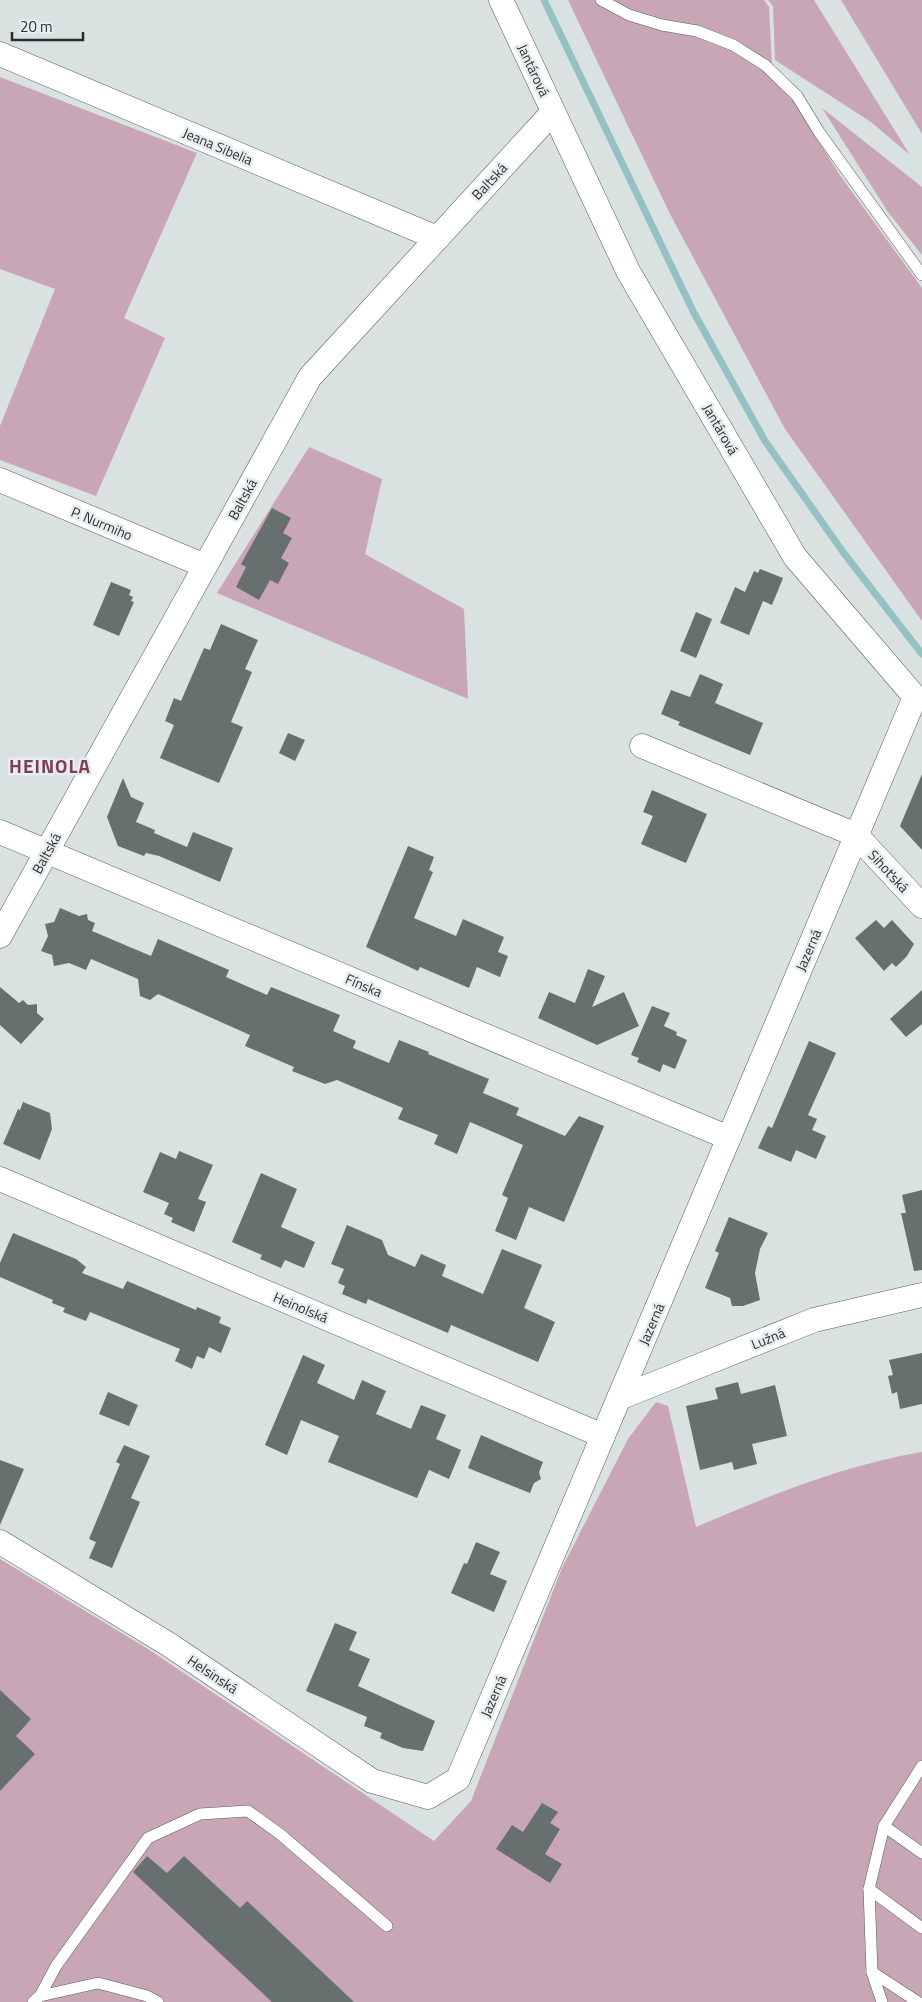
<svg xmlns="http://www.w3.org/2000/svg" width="922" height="2002" font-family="'Titillium Web',sans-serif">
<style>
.green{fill:#c9a6b5}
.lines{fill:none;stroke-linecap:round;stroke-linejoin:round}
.stream{stroke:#95c1c4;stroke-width:7}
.building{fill:#686f6f}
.lane-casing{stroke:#565c5c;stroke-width:12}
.street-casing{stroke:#565c5c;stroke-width:25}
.lane{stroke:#fff;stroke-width:11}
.street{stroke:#fff;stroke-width:24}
.labels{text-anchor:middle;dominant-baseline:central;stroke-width:5;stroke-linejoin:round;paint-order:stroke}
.street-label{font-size:14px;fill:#2a2d2d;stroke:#e7eeef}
.district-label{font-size:19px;font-weight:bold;letter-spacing:1px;fill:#803e5e;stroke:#e7eeef}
</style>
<rect width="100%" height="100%" fill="#dae1e1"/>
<!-- green -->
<g class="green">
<path d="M568,0H764L769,7L772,65L839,174L922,288V621L785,429L670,214Z"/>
<path d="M768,0H814L910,155L871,122L775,60L773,6Z"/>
<path d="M841,0H922V134Z"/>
<path d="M0,77L197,153L124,318L165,338L96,496L0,460V426L55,289L0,269Z"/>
<path d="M822,108L922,187V255L888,212Z"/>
<path d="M309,447L382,479L365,554L464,609L468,699L217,593Z"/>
<path d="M656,1402L668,1406L696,1527C769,1496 843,1465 922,1452V2002H0V1559L148,1649L434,1841L471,1801L562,1568L628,1439Z"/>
</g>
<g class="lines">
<!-- stream -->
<path class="stream" d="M544,0L693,311L765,441L843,552L922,654"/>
</g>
<!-- building -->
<g class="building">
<path d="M272,508L291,518L283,533L292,538L281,558L289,563L278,584L270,580L259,600L236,587L246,567L241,564Z"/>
<path d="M760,569L783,578L772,605L763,601L749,635L720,623L735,587L745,592L754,571L758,573Z"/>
<path d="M111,582L131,590L129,595L133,597L131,601L134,602L119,636L93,625Z"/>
<path d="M696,612L712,619L696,658L680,651Z"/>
<path d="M221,624L258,640L245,669L252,672L231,722L243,727L219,783L160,758L174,725L165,721L174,698L181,701L204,648L210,650Z"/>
<path d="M700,674L723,684L715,703L763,723L750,755L678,725L680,722L661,714L671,690L690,697Z"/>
<path d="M288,733L305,740L295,761L279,753Z"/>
<path d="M922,774V850L900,826Z"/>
<path d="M123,778L131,797L144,803L136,822L155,830L154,833L187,847L193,832L233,848L220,882L159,856L146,853L144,856L118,846L107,817Z"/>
<path d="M652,790L707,814L686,863L641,844L653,816L643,812Z"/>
<path d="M408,846L434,857L429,870L433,872L414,918L456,936L463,919L504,937L498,952L508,956L500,977L477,967L469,988L420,967L418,971L366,947Z"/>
<path d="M60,908L79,916L87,914L88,920L95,923L92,931L151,956L158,939L229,970L226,977L267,995L271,987L340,1015L333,1031L356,1041L353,1048L389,1063L399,1040L429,1052L428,1054L489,1079L483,1093L519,1108L516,1115L565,1136L579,1116L604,1126L564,1222L529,1207L516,1240L495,1231L508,1198L502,1195L523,1145L470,1122L457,1154L434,1144L438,1135L398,1119L403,1108L337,1080L325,1084L292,1071L294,1067L245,1046L250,1035L158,994L150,1000L140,996L138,979L91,959L86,970L69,963L54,966L52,955L41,951L48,936L45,924L54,922Z"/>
<path d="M876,920L884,928L892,920L914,944L907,956L896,967L892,963L884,971L855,938Z"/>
<path d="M588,969L605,976L592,1007L624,992L639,1026L597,1045L538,1018L549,992L575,1003Z"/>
<path d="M0,987L19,1003L23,1000L28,1005L37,1004V1013L44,1019L21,1044L0,1025Z"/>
<path d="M922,990V1024L906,1037L890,1019Z"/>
<path d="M652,1006L670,1013L664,1026L677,1032L676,1035L687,1040L675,1069L663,1064L660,1072L637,1062L639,1058L631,1055Z"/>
<path d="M809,1041L836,1053L808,1115L817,1119L812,1130L826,1136L816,1159L796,1150L791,1162L758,1148L768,1126L772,1128Z"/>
<path d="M23,1102L50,1113L52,1129L40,1160L3,1144L18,1109L20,1110Z"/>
<path d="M179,1151L213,1165L198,1199L206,1202L194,1232L171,1222L173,1218L164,1214L169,1203L143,1192L160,1152L176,1159Z"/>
<path d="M261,1173L297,1189L281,1227L315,1242L304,1268L285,1260L281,1268L260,1259L262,1255L232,1242Z"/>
<path d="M922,1190V1270L914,1271L901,1213H906L902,1195Z"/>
<path d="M729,1217L768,1233L760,1249L755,1273L760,1300L743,1306H732L730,1298L705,1288L719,1253L715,1251Z"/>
<path d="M347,1225L382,1240L388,1255L415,1267L421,1254L446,1265L442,1276L483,1294L502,1249L542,1265L524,1308L555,1322L538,1362L451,1325L448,1333L368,1299L366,1304L342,1294L345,1286L338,1283L344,1269L331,1264Z"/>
<path d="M13,1233L76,1259L86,1267L82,1273L123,1289L127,1281L196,1310L197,1307L221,1317L219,1323L231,1328L221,1353L209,1347L204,1359L197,1356L192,1369L175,1361L180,1349L90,1312L86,1321L63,1312L65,1308L52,1303L53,1300L0,1277V1263Z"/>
<path d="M922,1353V1404L900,1409L897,1392L892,1394L888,1376L893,1375L889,1360Z"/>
<path d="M303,1355L325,1365L317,1383L354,1400L362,1380L386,1391L376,1414L411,1429L421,1405L446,1415L436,1439L461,1450L449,1479L429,1470L417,1498L328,1462L339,1436L301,1420L287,1455L265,1445Z"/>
<path d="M738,1382L741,1394L775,1385L787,1436L752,1444L757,1464L734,1470L732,1462L700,1470L686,1406L718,1399L715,1388Z"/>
<path d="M108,1392L138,1405L129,1426L99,1414Z"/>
<path d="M481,1435L543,1462L539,1472L541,1479L534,1483L530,1493L468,1468Z"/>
<path d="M124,1445L150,1456L131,1498L140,1502L112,1568L89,1558L96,1542L89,1539L120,1464L116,1462Z"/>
<path d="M0,1460L24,1469L0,1525Z"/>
<path d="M476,1542L500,1552L490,1574L507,1581L494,1612L451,1593L464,1563L467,1564Z"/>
<path d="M335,1623L357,1632L349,1650L370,1659L358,1686L435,1721L423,1751L403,1748L380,1738L382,1733L364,1726L367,1717L306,1691Z"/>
<path d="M0,1690L31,1719L16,1736L35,1754L0,1791Z"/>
<path d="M542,1803L558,1812L550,1823L560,1829L545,1854L562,1864L550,1883L496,1849L512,1825L523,1832Z"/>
<path d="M147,1856L167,1873L184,1856L240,1908L247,1901L354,2002H272L133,1872Z"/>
</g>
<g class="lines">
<defs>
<g id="lane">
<path d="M601,0L629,15L662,25L697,31L733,45L765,65L797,96L819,132L922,275"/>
<path d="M884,1826L922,1853"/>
<path d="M869,1889L922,1928"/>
<path d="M872,1972L918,2002"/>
<path d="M40,1996L56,1966L148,1838L200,1814L248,1811L280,1834L387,1926"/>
<path d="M33,2002L40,1996L98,1983L147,1996L158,2002"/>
<path d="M882,2002L872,1972L869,1889L884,1826L922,1766"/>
</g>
<g id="street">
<path d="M0,54L437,238"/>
<path d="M0,480L205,566"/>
<path d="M642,746L856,835L922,906"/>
<path d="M0,832L729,1138"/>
<path d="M0,936L310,377L553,112"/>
<path d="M0,1179L603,1436"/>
<path d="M619,1398L814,1320L922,1295"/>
<path d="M0,1542L168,1644L372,1781L428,1797L458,1779L915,697L795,557L628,271L501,0"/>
</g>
</defs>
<!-- lane casing -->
<use href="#lane" class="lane-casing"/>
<!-- street casing -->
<use href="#street" class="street-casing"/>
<!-- lane -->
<use href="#lane" class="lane"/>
<!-- street -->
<use href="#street" class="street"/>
</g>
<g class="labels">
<!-- street labels -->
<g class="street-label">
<text transform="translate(534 70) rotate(65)">Jantárová</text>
<text transform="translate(218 146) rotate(23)">Jeana Sibelia</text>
<text transform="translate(489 181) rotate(-47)">Baltská</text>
<text transform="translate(721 429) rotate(60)">Jantárová</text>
<text transform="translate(242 499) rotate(-61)">Baltská</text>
<text transform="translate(102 523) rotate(23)">P. Nurmiho</text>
<text transform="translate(46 853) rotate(-61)">Baltská</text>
<text transform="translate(889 871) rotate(47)">Sihoťská</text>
<text transform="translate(808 950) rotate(-67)">Jazerná</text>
<text transform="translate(364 985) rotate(23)">Fínska</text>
<text transform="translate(301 1307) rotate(23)">Heinolská</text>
<text transform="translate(651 1324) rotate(-67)">Jazerná</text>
<text transform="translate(768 1338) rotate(-22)">Lužná</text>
<text transform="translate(213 1674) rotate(34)">Helsinská</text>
<text transform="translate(493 1696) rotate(-67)">Jazerná</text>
</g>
<!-- district labels -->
<g class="district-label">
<text x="50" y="765">HEINOLA</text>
</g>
</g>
<!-- scale -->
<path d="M12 32v8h71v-8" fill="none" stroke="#2a2d2d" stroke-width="2.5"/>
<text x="20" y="32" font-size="15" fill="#2a2d2d" stroke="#e7eeef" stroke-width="4" paint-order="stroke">20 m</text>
</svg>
